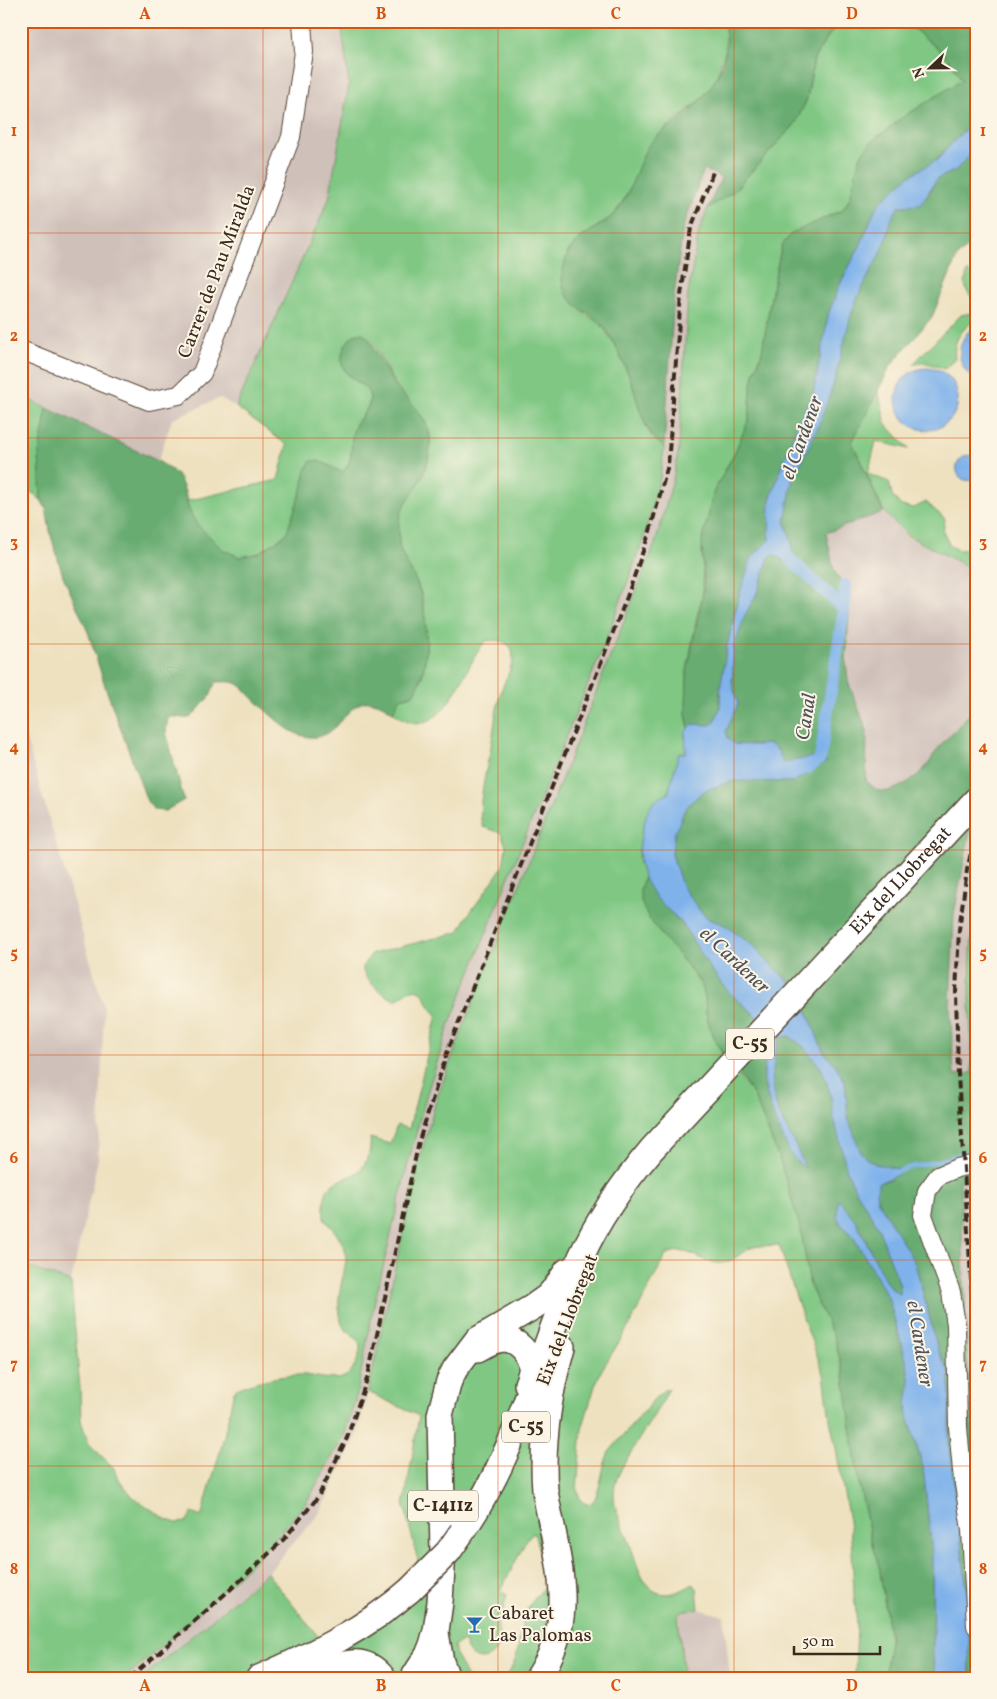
<svg xmlns="http://www.w3.org/2000/svg" width="997" height="1699" font-family="Vollkorn,serif">
<style>
.industrial{fill:#cfc0ba}
.green{fill:#7fc783;stroke:#5d7850}
.forest{fill:#67ac71;stroke:#516b48}
.water{fill:#7fb2eb;stroke:#5d6e84}
.lines{fill:none;stroke-linecap:round;stroke-linejoin:round}
.stream{stroke:#7fb2eb;stroke-width:4}
.canal{stroke:#7fb2eb;stroke-width:12}
.minor-casing{stroke:#564536;stroke-width:20}
.highway-casing{stroke:#564536;stroke-width:28}
.minor{stroke:#fff;stroke-width:18}
.highway{stroke:#fff;stroke-width:25}
.rail{stroke:#3b2a1e;stroke-width:4;stroke-dasharray:8 4;stroke-linecap:butt}
.highway-bridge-casing{stroke:#564536;stroke-width:28;stroke-linecap:butt}
.highway-bridge{stroke:#fff;stroke-width:25}
.grid{fill:none;stroke:#d7540e;stroke-width:1;stroke-opacity:0.55}
.labels{text-anchor:middle;dominant-baseline:central;stroke-width:4;stroke-linejoin:round;paint-order:stroke}
.shield{fill:#fcf5e5;stroke:#75675a;stroke-width:1}
.shield-label{font-size:18px;font-weight:bold;fill:#3b2a1e}
.street-label{font-size:19px;fill:#3b2a1e;stroke:#fcf5e5}
.poi-label{font-size:19px;fill:#3b2a1e;stroke:#fcf5e5;text-anchor:start}
.water-label{font-size:20px;font-style:italic;fill:#4f535c;stroke:#fcf5e5}
.neatline{fill:none;stroke:#d7540e;stroke-width:2}
.grid-label{font-size:16px;text-anchor:middle;font-weight:bold;fill:#d7540e}
</style>
<rect width="100%" height="100%" fill="#fcf5e5"/>
<filter id="ink" filterUnits="userSpaceOnUse"><feTurbulence type="fractalNoise" baseFrequency=".02" numOctaves="2"/><feDisplacementMap in="SourceGraphic" scale="10" xChannelSelector="R" yChannelSelector="G"/><feConvolveMatrix kernelMatrix="1 2 1 2 8 2 1 2 1" color-interpolation-filters="sRGB"/></filter>
<filter id="wash" filterUnits="userSpaceOnUse"><feTurbulence type="fractalNoise" baseFrequency=".0096" numOctaves="4" result="noise"/><feDisplacementMap in="SourceGraphic" scale="20" xChannelSelector="R" yChannelSelector="G"/><feGaussianBlur stdDeviation="1.12" result="paint"/><feColorMatrix in="noise" values="0 0 0 0 0 0 0 0 0 0 0 0 0 0 0 0 0 1.4 0 .05"/><feComposite in="paint" operator="in"/></filter>
<g filter="url(#wash)">
<rect width="100%" height="100%" fill="#eee1c0"/>
<!-- industrial -->
<g class="industrial">
<path d="M21,21H341L349,85L329,199L236,407L220,398L172,419L158,461L21,396Z"/>
<path d="M704,169L721,178L699,231L688,294L679,449L673,480L656,541L463,1028L403,1234L368,1392L356,1437L319,1514L267,1573L142,1678H125L162,1646L257,1558L306,1503L344,1436L357,1394L373,1309L407,1167L426,1096L450,1023L530,822L605,643L643,540L664,447L674,295L683,227Z"/>
<path d="M884,512L907,535L976,571V705L966,719L942,744L926,767L919,774L899,787L885,792L876,789L865,780L867,731L848,681L846,661L850,599L834,570L826,533Z"/>
<path d="M21,722L104,1008L98,1159L71,1282L21,1265Z"/>
<path d="M976,788V897L973,919L970,1009L972,1073L954,1075L950,1005L954,914L971,826Z"/>
<path d="M976,1180V1485L968,1373L959,1181Z"/>
<path d="M687,1609L693,1611L699,1609L724,1616L730,1678H679L683,1668L678,1616L681,1611Z"/>
</g>
<!-- green -->
<g class="green">
<path d="M341,21H723L727,33V46L714,84L698,102L665,129L647,148L632,184L620,206L612,216L581,238L567,253L581,311L601,324L615,345L630,378L646,427L653,438L664,447L660,478L643,540L605,643L531,822L450,1023L426,1096L407,1167L373,1309L357,1394L344,1436L306,1503L257,1558L162,1646L125,1678H21V1265L71,1282L80,1390L81,1421L89,1444L114,1468L117,1477L133,1497L167,1520L177,1523L186,1522L192,1513L201,1517L222,1445L234,1391C244,1382 290,1374 304,1375C314,1376 333,1381 342,1378C352,1375 361,1357 360,1346C358,1337 347,1333 343,1326C340,1321 340,1313 339,1307C337,1291 347,1269 346,1254C344,1241 332,1228 324,1218C324,1210 323,1199 327,1191C332,1181 345,1179 353,1175C366,1168 372,1151 370,1138L390,1144L397,1125L409,1129L437,1015C434,1012 431,1009 429,1005C424,995 422,986 409,991C404,994 400,998 395,1000C385,996 361,979 363,967C364,962 369,958 372,954L459,932L468,915L483,895L503,866L506,846L501,833L483,827C475,809 489,761 492,740C495,725 496,709 500,695C503,682 516,664 512,651C508,639 495,640 486,641C462,666 443,753 393,712L400,698C405,697 410,697 414,693C431,675 427,615 421,593C417,579 401,557 399,545C398,536 398,523 400,515C404,503 413,493 419,482C428,468 434,443 428,428C420,408 402,397 392,379C386,370 375,342 367,337C364,335 360,334 357,333C349,338 344,346 344,355C344,360 343,366 345,370C350,382 369,383 370,398C370,410 357,418 354,429C350,443 355,462 342,472L336,470L325,463L302,489L287,532C282,539 276,541 269,546C261,552 251,558 241,557C223,556 199,531 191,516C188,511 188,506 186,501L278,480L287,445L236,407L329,199L349,85Z"/>
<path d="M842,21H906C927,43 948,51 962,81L900,119L884,133L875,138L862,154L850,198L842,210L822,219L782,245L773,285L762,352L754,374L751,389L749,419L735,452L714,491L702,549L703,594L697,616L687,671L686,714L689,728L685,732L686,753H679L668,794L648,812L645,820L639,849L638,859L644,877L640,892L645,909L660,933L673,947L702,986L705,994L706,1014L720,1050L737,1075L751,1091L755,1099L780,1161L801,1230L810,1286L835,1340L844,1375L858,1479L873,1549L879,1565L890,1639L885,1678H855L857,1624L854,1594L852,1550L850,1527L835,1443L830,1420L824,1374L803,1318L779,1245C768,1246 757,1245 748,1249C739,1254 731,1263 721,1263C699,1264 687,1243 666,1255L629,1326L601,1371L595,1386L582,1429L577,1490L581,1501L586,1504L592,1503C602,1489 601,1468 609,1452L655,1398L664,1390L669,1388C660,1408 647,1425 636,1444C629,1457 619,1469 615,1485C611,1504 620,1519 627,1536C640,1569 644,1614 693,1584L697,1588L699,1609C692,1611 687,1609 681,1611L678,1616L683,1668L679,1678H505C523,1655 516,1639 525,1615C529,1603 538,1595 545,1586L542,1560L534,1533L527,1539L501,1590L507,1595L503,1611L497,1621C499,1630 500,1639 497,1648C492,1660 476,1663 469,1652C466,1649 465,1645 464,1641L454,1645L456,1656L467,1678H142L267,1573L321,1640L361,1619L420,1569L404,1505L419,1416L368,1392L417,1168L437,1098L463,1028L656,541L673,480L679,449L688,294L699,231L708,208L733,192L795,124L807,99L814,59L820,48L835,27Z"/>
<path d="M968,271L976,279V300C964,293 963,283 968,271Z"/>
<path d="M976,312V320C962,328 952,342 955,358L945,369L927,363L913,364L961,315Z"/>
<path d="M878,390L886,424L909,449L876,441L868,474L889,482L892,495L901,506L914,508L926,502L945,519L943,532L950,546L959,550L976,548V571L907,535L884,512L852,442Z"/>
<path d="M21,396L47,408L39,453L41,500C35,495 30,489 21,491Z"/>
<path d="M976,897V1071L972,1073C970,1015 968,955 976,897Z"/>
</g>
<!-- forest -->
<g class="forest">
<path d="M723,21H842L835,27L827,38L814,59L807,99L795,124L733,192L708,208L721,178L704,169L683,227L674,295L664,447C640,427 640,406 630,378C626,367 620,357 616,347C612,339 607,330 601,324C587,310 565,305 562,281C561,276 563,270 564,266C570,234 594,234 612,216C629,200 636,169 646,149C653,137 667,129 677,121C708,97 736,62 723,21Z"/>
<path d="M906,21H976V117L937,160L909,176L874,212L861,244L841,282L829,312L813,395L799,420L770,500L769,540L752,557L740,592L727,646L720,692V708L714,723L708,725L693,724L689,728L686,714L687,671L704,587L702,542L714,491L735,452L749,419L751,389L754,374L762,352L773,285L782,245L792,233L843,210L850,198L859,159L866,148L875,138L884,133L900,119L957,83L962,81C949,51 927,43 906,21Z"/>
<path d="M976,148V239L957,257L932,317L891,365L852,442L883,512L826,533L834,570L850,599L846,661L848,681L867,731L866,780C870,784 875,790 881,791C893,794 917,777 925,768C931,762 934,753 940,746C952,732 966,720 976,705V788L971,826L954,914L950,1005L954,1075L972,1073L976,1071V1180L960,1181L968,1373L976,1485V1678H970L968,1599L949,1445L951,1425L943,1358L938,1350L915,1263L878,1201L876,1192L879,1183L891,1179L898,1169L875,1164L867,1159L861,1153L848,1118L845,1082L836,1066L823,1051L807,1011L789,981L769,963L756,948L725,925L709,919L701,912L684,889L680,880L672,854L674,835L684,811L690,803L704,791L732,781L793,782L826,762L812,757L783,764L777,749L769,744L756,745L734,744L728,738L725,731L738,704L733,687L732,671L733,654L736,638L744,617L757,594L769,557L773,554L783,560L792,553V543L785,521L792,482L833,386L851,315L858,296L882,250L886,240L890,221L899,206H909L927,197L937,179L956,170Z"/>
<path d="M357,333H363L368,338C377,353 385,370 394,384C405,400 422,410 428,429C433,444 427,467 420,481C415,492 405,501 401,513C398,523 399,534 399,543C399,553 412,571 416,581C428,609 433,670 412,695L400,698L393,712C347,677 346,742 309,737C288,735 268,712 253,698C249,694 243,686 236,683C231,681 222,682 217,682C212,686 213,691 210,696C208,698 192,717 191,717C186,721 175,714 168,718L166,732L184,800L165,811L154,810L147,801L106,689L88,632L63,576L51,536L46,509L41,500L39,453L47,408L158,461L173,471L179,477L185,492L189,510L196,523L222,549L240,557L259,553L283,537L287,532L302,489L305,473L310,462L317,460L342,472C356,462 349,443 354,429C358,418 371,410 370,398C368,378 334,380 343,351C345,344 350,337 357,333Z"/>
<path d="M644,877L660,902L686,928L727,990L756,1016L763,1025L768,1042L764,1069L765,1090L782,1134L795,1160L798,1151C782,1120 768,1100 774,1063C776,1054 776,1046 781,1037L789,1036L797,1040L810,1053L822,1069L831,1096L833,1114L847,1171L854,1187L877,1225L900,1285V1294L893,1290L886,1282L856,1221L837,1216L841,1223L854,1238L888,1297L907,1363L910,1385L907,1404L908,1416L923,1467L932,1552L933,1656L936,1678H885L890,1639L879,1565L873,1549L858,1479L844,1375L835,1340L810,1286L801,1230L780,1161L755,1099C747,1080 729,1067 720,1049C714,1038 708,1025 706,1013C705,1004 706,995 702,987C690,961 638,920 640,892C640,887 643,881 644,877Z"/>
</g>
<!-- water -->
<g class="water">
<path d="M976,117V148L956,170L937,179L920,205L899,206L890,221L886,240L882,250L858,296L851,315L833,386L818,427L792,482L785,521L792,543V553L788,560H783L773,554L769,557L757,593L744,617L734,648L732,682L738,704L726,731L728,738L734,744L756,745L769,744L777,749L783,763L812,757L827,762L793,782L732,781L704,791L690,803L684,811L674,835L672,854L680,880L684,889L701,912L709,919L725,925L756,948L769,963L789,981L807,1011L823,1051L836,1066L845,1082L848,1118L861,1153L867,1159L875,1164L898,1169L899,1174L879,1183L876,1193L878,1201L915,1263L938,1350L950,1374L949,1445L968,1599L970,1678H936L933,1656L932,1552L923,1467L908,1416L907,1404L910,1385L907,1363L888,1297L854,1238L841,1224L837,1216L838,1199L856,1221L886,1282L893,1290L900,1294V1285L877,1225L854,1187L847,1171L833,1114L831,1096L822,1069L804,1047L789,1036L780,1037C776,1046 776,1053 774,1063C766,1112 791,1127 805,1168C802,1165 798,1163 796,1161C785,1149 765,1096 764,1080C763,1060 773,1042 762,1024C754,1010 739,1003 729,992C714,976 698,949 686,929C680,919 668,911 660,902C639,878 635,858 643,828C647,810 650,801 668,794L679,753H686L685,732L693,724L709,725L714,723L720,708L721,684L727,646L740,592L752,557L769,540L770,500L799,420L813,395L829,312L841,282L861,244L874,212L880,202L909,176L937,160Z"/>
<path d="M976,325V380C954,366 955,339 976,325Z"/>
<circle cx="927" cy="399" r="31"/>
<path d="M969,455L976,457V479C956,487 948,460 969,455Z"/>
</g>
<g class="lines">
<!-- stream -->
<path class="stream" d="M894,1173L911,1167L942,1160L976,1149"/>
<!-- canal -->
<g class="canal">
<path d="M780,546L790,559L844,609"/>
<path d="M808,768L820,759L845,603V585"/>
</g>
</g>
</g>
<g filter="url(#ink)">
<g class="lines">
<defs>
<g id="minor">
<path d="M21,350L149,401L179,395L202,373L291,137L304,52L302,21"/>
<path d="M976,1164L957,1168L938,1176L927,1191L923,1215L951,1292L956,1325L958,1427L962,1471L971,1530L976,1626"/>
</g>
<g id="highway">
<path d="M478,1349C486,1344 495,1339 504,1339C517,1340 529,1353 531,1365C532,1371 529,1379 527,1384"/>
<path id="s1" d="M462,1532C520,1449 540,1348 581,1257C599,1217 624,1182 652,1149L976,800"/>
<path d="M436,1633L441,1662L447,1678"/>
<path d="M415,1675L428,1655L432,1645L436,1631L440,1602L443,1550L440,1415L449,1381L455,1369L477,1340L533,1307L547,1297L556,1287L567,1271"/>
<path d="M259,1678C313,1654 366,1629 410,1590"/>
<path d="M309,1678C335,1666 362,1651 383,1678"/>
<path d="M538,1678C571,1626 564,1588 553,1531C550,1517 547,1504 545,1490C541,1441 549,1394 562,1347"/>
</g>
</defs>
<!-- minor casing -->
<use href="#minor" class="minor-casing"/>
<!-- highway casing -->
<use href="#highway" class="highway-casing"/>
<!-- minor -->
<use href="#minor" class="minor"/>
<!-- highway -->
<use href="#highway" class="highway"/>
<!-- rail -->
<g class="rail">
<path d="M976,831L967,870L959,930L956,992L958,1075L976,1357"/>
<path d="M130,1678L241,1580L284,1539L318,1497L347,1438L368,1376L419,1141L449,1047L627,597L650,531L668,465L681,295L691,228L713,172"/>
</g>
<defs>
<path id="highway-bridge" d="M410,1590L448,1552L462,1532"/>
</defs>
<!-- highway-bridge casing -->
<use href="#highway-bridge" class="highway-bridge-casing"/>
<!-- highway-bridge -->
<use href="#highway-bridge" class="highway-bridge"/>
</g>
</g>
<!-- grid -->
<path class="grid" d="M263,21V1678M498,21V1678M734,21V1678M21,233H976M21,438H976M21,644H976M21,850H976M21,1055H976M21,1260H976M21,1466H976"/>
<!-- icons -->
<defs>
<symbol id="bar-bare" viewBox="-9 -9 18 18"><path d="M-6-5H6L.8 .8V4.5H3.5V6h-7V4.5H-.8V.8Z" fill="#1f6fb2" stroke="#fcf5e5" stroke-width="2.5" paint-order="stroke"/></symbol>
</defs>
<g fill-rule="evenodd">
<use href="#bar-bare" x="462" y="1612" width="25" height="25"/>
</g>
<g class="labels">
<!-- shield labels -->
<g class="shield">
<rect x="726" y="1028.5" width="48" height="31" rx="4"/>
<rect x="502" y="1411.5" width="48" height="31" rx="4"/>
<rect x="408" y="1490.5" width="70" height="31" rx="4"/>
</g>
<g class="shield-label">
<text x="750" y="1044">C-55</text>
<text x="526" y="1427">C-55</text>
<text x="443" y="1506">C-1411z</text>
</g>
<!-- street labels -->
<g class="street-label">
<text transform="translate(217 272) rotate(-69)">Carrer de Pau Miralda</text>
<text stroke="none"><textPath href="#s1" startOffset="796">Eix del Llobregat</textPath></text>
<text transform="translate(568 1320) rotate(-69)">Eix del Llobregat</text>
</g>
<!-- poi labels -->
<g class="poi-label">
<text x="489" y="1614">Cabaret<tspan x="489" dy="22">Las Palomas</tspan></text>
</g>
<!-- water labels -->
<g class="water-label">
<text transform="translate(803 438) rotate(-70)">el Cardener</text>
<text transform="translate(807 717) rotate(-81)">Canal</text>
<text transform="translate(734 961) rotate(43)">el Cardener</text>
<text transform="translate(919 1344) rotate(81)">el Cardener</text>
</g>
</g>
<!-- margin -->
<rect width="997" height="1699" fill="none" stroke="#fcf5e5" stroke-width="55"/>
<!-- north arrow -->
<g transform="translate(930 68) rotate(248)" stroke="#fcf5e5" stroke-width="4" paint-order="stroke">
<path d="M0-4L9 19L0 12L-9 19Z" fill="#3b2a1e"/>
<text y="-8" font-size="14" font-weight="bold" text-anchor="middle" fill="#3b2a1e">N</text>
</g>
<!-- scale -->
<path d="M794 1646v8h86v-8" fill="none" stroke="#3b2a1e" stroke-width="2.5"/>
<text x="802" y="1646" font-size="15" fill="#3b2a1e" stroke="#fcf5e5" stroke-width="4" paint-order="stroke">50 m</text>
<rect x="28" y="28" width="942" height="1644" class="neatline"/>
<g class="grid-label">
<text x="145" y="19">A</text>
<text x="381" y="19">B</text>
<text x="616" y="19">C</text>
<text x="852" y="19">D</text>
<text x="14" y="136">1</text>
<text x="983" y="136">1</text>
<text x="14" y="341">2</text>
<text x="983" y="341">2</text>
<text x="14" y="547">3</text>
<text x="983" y="547">3</text>
<text x="14" y="752">4</text>
<text x="983" y="752">4</text>
<text x="14" y="958">5</text>
<text x="983" y="958">5</text>
<text x="14" y="1163">6</text>
<text x="983" y="1163">6</text>
<text x="14" y="1369">7</text>
<text x="983" y="1369">7</text>
<text x="14" y="1574">8</text>
<text x="983" y="1574">8</text>
<text x="145" y="1691">A</text>
<text x="381" y="1691">B</text>
<text x="616" y="1691">C</text>
<text x="852" y="1691">D</text>
</g>
</svg>
